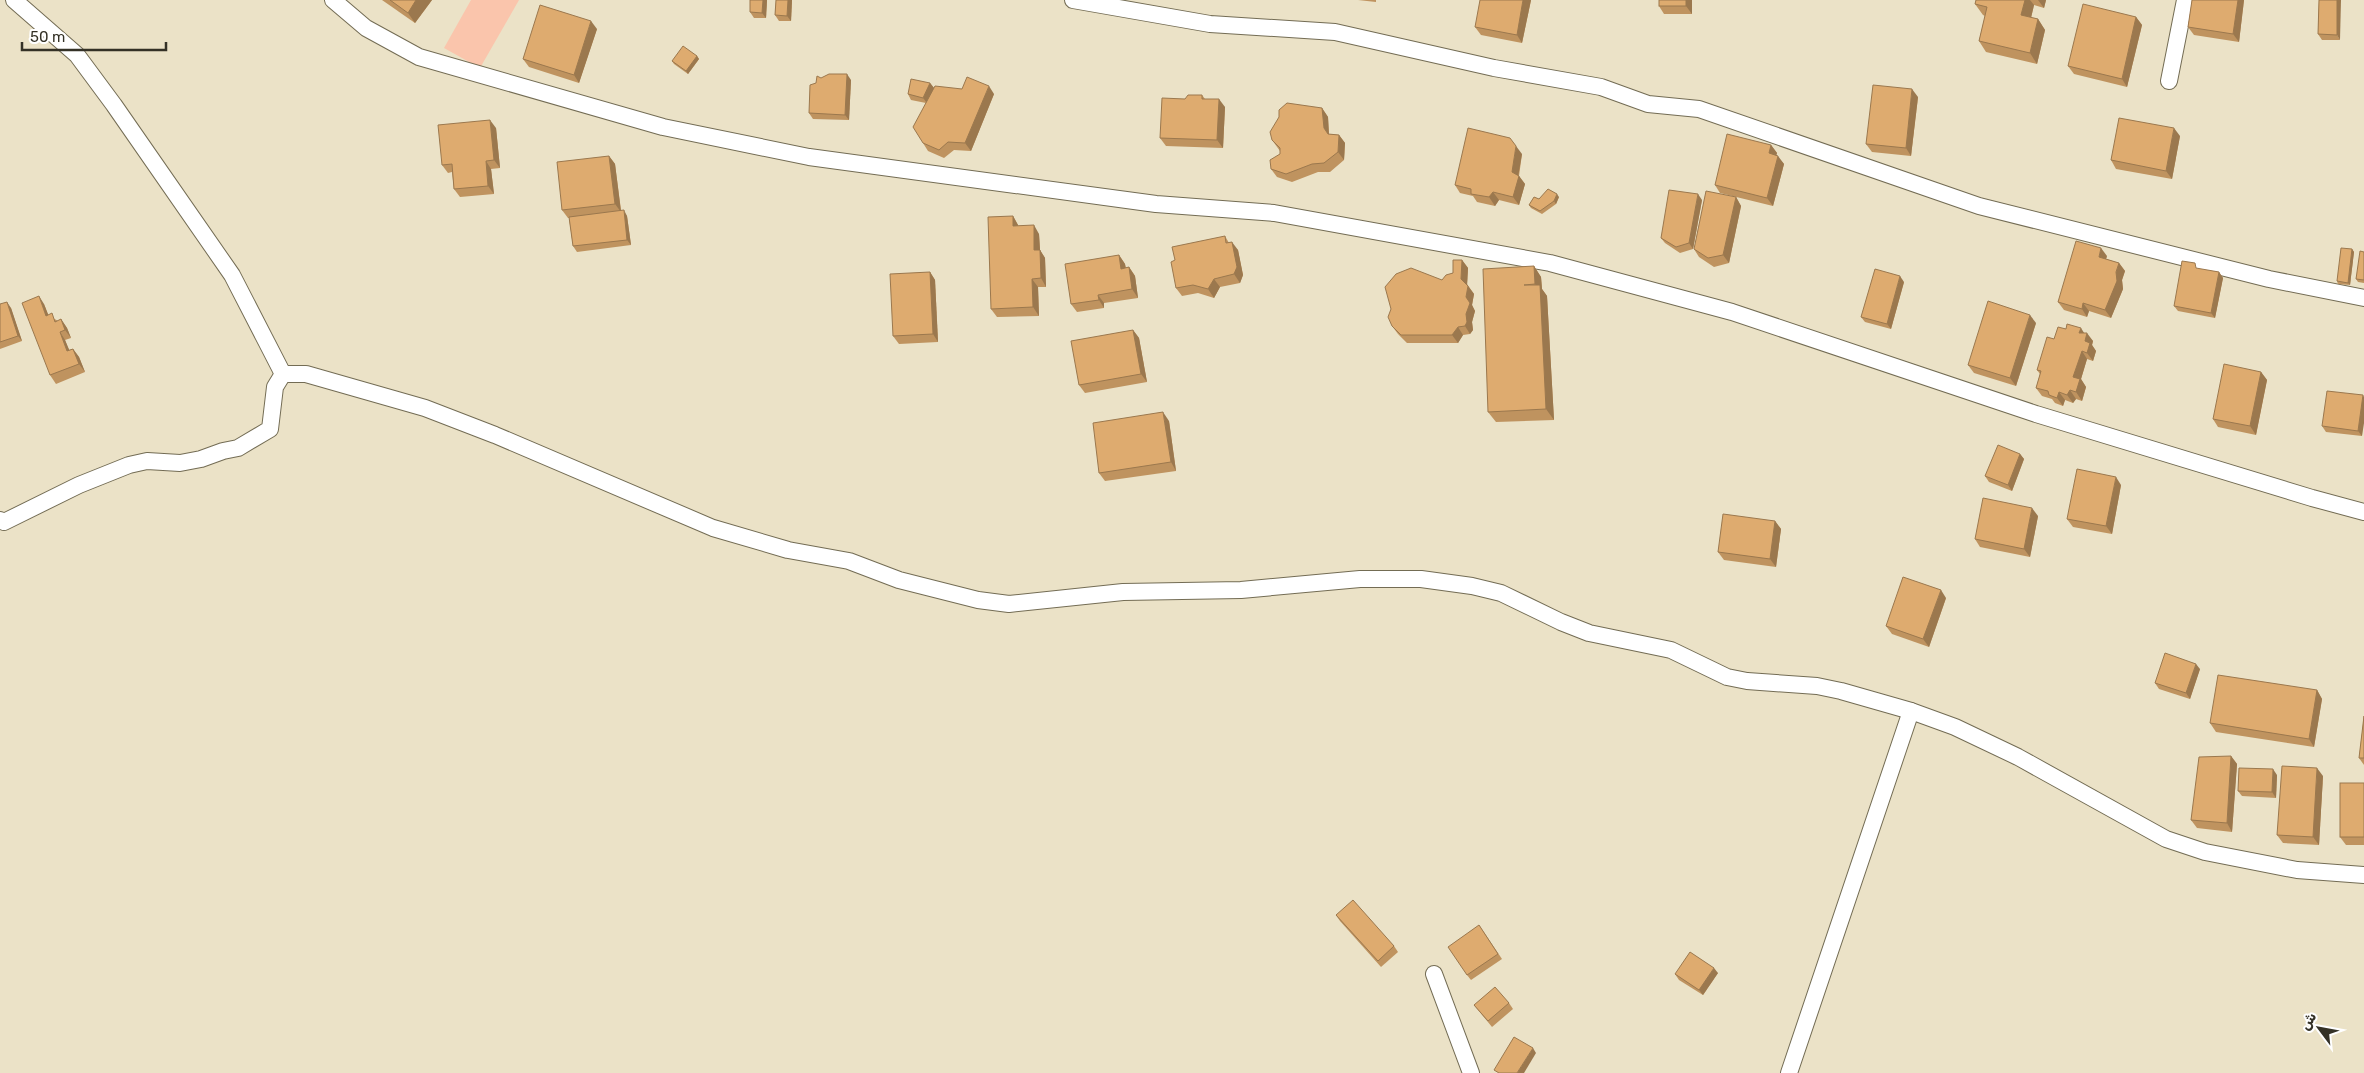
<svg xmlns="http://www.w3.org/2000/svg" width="2364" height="1073" font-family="Rubik,Cairo,sans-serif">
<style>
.green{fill:#fac5ac}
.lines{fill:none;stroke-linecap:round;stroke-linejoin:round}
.minor-casing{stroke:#736c54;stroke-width:18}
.minor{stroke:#fff;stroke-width:16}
.wall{fill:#bf935f}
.shaded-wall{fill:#9b784e}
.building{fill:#deab6f;stroke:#9b784e}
</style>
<rect width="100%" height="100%" fill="#ebe2c7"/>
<!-- green -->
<path class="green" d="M471,0H519L480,68L444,48Z"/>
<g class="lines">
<defs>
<g id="minor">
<path d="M14,0L77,55L114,105L232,275L283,374"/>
<path d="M333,0L366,28L419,57L663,127L809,157L1156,204L1274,213L1550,263L1732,312L2036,414L2312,498L2364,512"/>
<path d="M1073,0L1210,24L1335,32L1494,68L1601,87L1648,104L1699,109L1979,206L2269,279L2364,298"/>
<path d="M2169,81L2185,0"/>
<path d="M0,520L4,522L79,485L129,465L147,461L180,463L201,459L223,451L238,448L270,429L275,387L283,374H306L425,408L495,435L713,528L788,550L849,561L899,580L978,600L1009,604L1123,592L1241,590L1360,579H1421L1472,586L1501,593L1561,622L1589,633L1671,650L1727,677L1747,681L1817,686L1841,691L1911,711L1955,727L2018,757L2166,839L2205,852L2297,870L2364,875"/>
<path d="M1434,974L1471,1073"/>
<path d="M1789,1073L1911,711"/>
</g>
</defs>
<!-- minor casing -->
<use href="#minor" class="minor-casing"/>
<!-- minor -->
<use href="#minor" class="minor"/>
</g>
<!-- wall -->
<g class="wall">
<path d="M382,0H432L415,23Z"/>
<path d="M750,0H767L766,18H754L750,12Z"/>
<path d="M776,0H792L791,21H779L775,15Z"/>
<path d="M1358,0H1376V2Z"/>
<path d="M1531,0L1522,43L1481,35L1475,27Z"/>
<path d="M1659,0H1713H1692V14H1664L1659,6Z"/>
<path d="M1976,0H2046L2044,8L2034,5L2031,18L2038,19L2045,30L2037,64L1986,52L1979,41L1985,16L1983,15L1975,4Z"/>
<path d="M2192,0H2244L2239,42L2194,35L2188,27Z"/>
<path d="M2319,0L2340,40H2322L2318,34Z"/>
<path d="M2136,17L2142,25L2127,87L2074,74L2068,66Z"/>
<path d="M597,29L579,83L529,67L523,59Z"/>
<path d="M697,56L699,59L688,74L674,64L672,61Z"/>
<path d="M821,78L851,80L849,120L813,119L809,113L816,83Z"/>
<path d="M930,83L934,88L994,94L971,151L954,150L944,158L928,151L923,143L926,103L911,100L908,94Z"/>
<path d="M1202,95L1205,99L1225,107L1223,148L1166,146L1160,138L1185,99Z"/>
<path d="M1918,97L1911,156L1872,152L1866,144Z"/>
<path d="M1322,108L1328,117L1329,134L1339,135L1345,143L1344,160L1330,172H1318L1292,182L1277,177L1271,169L1280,154V151L1272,140Z"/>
<path d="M496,128L500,168L491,169L494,194L460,197L454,189L452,172L448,173L442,165Z"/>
<path d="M2180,136L2172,179L2116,169L2111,160Z"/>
<path d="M1771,145L1777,153L1776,155L1784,164L1773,206L1720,193L1715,185Z"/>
<path d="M1522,154L1519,176L1525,184L1519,205L1499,200L1495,206L1477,202L1473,196L1460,193L1455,185Z"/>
<path d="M609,156L615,164L621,210L627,216L631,245L577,252L573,246L569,218H568L562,210Z"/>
<path d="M1559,197L1556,204L1542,214L1531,208L1529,205L1539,199Z"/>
<path d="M1736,197L1741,206L1729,263L1714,267L1699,257L1694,249Z"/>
<path d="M1702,200L1693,249L1680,253L1665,243L1661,238Z"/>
<path d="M1013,216L1018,225V226L1039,234L1040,250L1045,258L1046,287H1038L1039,316L997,317L991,309Z"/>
<path d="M1225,236L1229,243L1238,250L1243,275L1240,283L1220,287L1214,298L1198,293L1182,296L1176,288Z"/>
<path d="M2352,249L2354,252L2350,285L2338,284L2337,281Z"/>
<path d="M2364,252V283L2358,282L2356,279Z"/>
<path d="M1119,255L1125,264L1126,268L1129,267L1135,276L1138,298L1104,303V308L1077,312L1071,304Z"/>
<path d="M2107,256L2106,259L2119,263L2125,271L2122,280L2123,289L2111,318L2089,311L2087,317L2064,310L2058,302Z"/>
<path d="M1462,260L1468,268L1467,284L1474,294L1472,305L1475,311L1472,322L1473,330L1470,334L1463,335L1458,343H1407L1398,334L1392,326L1442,280L1453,273Z"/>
<path d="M1534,266L1541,277L1542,289L1547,296L1554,420L1496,422L1488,412Z"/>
<path d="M2199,269L2219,272L2223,278L2215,318L2178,311L2174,306Z"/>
<path d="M930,272L935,280L938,342L899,344L893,336Z"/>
<path d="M1904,282L1891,329L1865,322L1861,317Z"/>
<path d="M0,304L11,308L22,341L0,349Z"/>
<path d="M44,304L48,315L58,321L61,319L67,328L71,338L65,340L69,350L73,349L79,357L85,372L56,384L50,375Z"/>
<path d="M2036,323L2016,386L1974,373L1968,365Z"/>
<path d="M2066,329L2084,333L2093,341L2092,345L2096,351L2093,361L2087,359L2081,379L2086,387L2082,401L2076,399L2073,403L2065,400L2063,406L2055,403L2052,399L2042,396L2036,388L2040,374L2037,370L2054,339Z"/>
<path d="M1133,330L1139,338L1147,382L1085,393L1079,385Z"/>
<path d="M2261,372L2267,380L2256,435L2218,427L2213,419Z"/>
<path d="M2363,395L2362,436L2326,432L2322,426Z"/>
<path d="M1169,421L1176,471L1105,481L1099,473Z"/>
<path d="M2020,454L2024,459L2012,491L1989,482L1985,476Z"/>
<path d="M2121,485L2112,534L2073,527L2067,519Z"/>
<path d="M2038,516L2030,557L1980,547L1975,539Z"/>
<path d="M1775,521L1781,529L1776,567L1724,560L1718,552Z"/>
<path d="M1946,598L1929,647L1892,634L1886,626Z"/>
<path d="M2200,669L2190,699L2159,689L2155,683Z"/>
<path d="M2317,690L2322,699L2314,747L2216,732L2210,723Z"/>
<path d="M2364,716V765L2359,758Z"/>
<path d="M2231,756L2237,764L2232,832L2197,828L2191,820Z"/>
<path d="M2277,775L2276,798L2242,796L2238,791Z"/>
<path d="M2323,776L2319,845L2283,843L2277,835Z"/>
<path d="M2364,783V845H2346L2340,837Z"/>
<path d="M1336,915L1394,946L1398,952L1381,967L1340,921Z"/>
<path d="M1479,925L1502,959L1471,980L1467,975Z"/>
<path d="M1718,973L1703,995L1679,980L1675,974Z"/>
<path d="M1509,1003L1513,1009L1492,1027L1474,1005Z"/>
</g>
<!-- shaded-wall -->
<g class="shaded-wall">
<path d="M416,0H432L415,23L408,13Z"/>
<path d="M763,0H767L766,18L762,13Z"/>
<path d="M788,0H792L791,21L787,16Z"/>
<path d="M1523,0H1531L1522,43L1517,35Z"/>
<path d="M1686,0H1692V14L1686,6Z"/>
<path d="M2025,0H2030L2034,5L2029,26L2021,15Z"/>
<path d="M2038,0H2046L2044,8Z"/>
<path d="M2238,0H2244L2239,42L2233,34Z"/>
<path d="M2337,0H2341L2340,40L2337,35Z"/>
<path d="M2136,17L2142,25L2127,87L2122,79Z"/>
<path d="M2038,19L2045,30L2037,64L2030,53Z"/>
<path d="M591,21L597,29L579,83L574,75Z"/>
<path d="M697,56L699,59L688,74L686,71Z"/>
<path d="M847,74L851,80L849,120L845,115Z"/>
<path d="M930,83L934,88L927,103L923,98Z"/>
<path d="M989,86L994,94L971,151L965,143Z"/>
<path d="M1912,89L1918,97L1911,156L1906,148Z"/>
<path d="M1219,99L1225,107L1223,148L1217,140Z"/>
<path d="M1322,108L1328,117L1329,136L1333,142L1324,128Z"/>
<path d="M490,120L496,128L500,168L494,160Z"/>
<path d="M2174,128L2180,136L2172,179L2166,171Z"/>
<path d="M1339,135L1345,143L1344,160L1338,152Z"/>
<path d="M1771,145L1777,153L1775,161L1769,153Z"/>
<path d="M1516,146L1522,154L1518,177L1519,176L1525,184L1519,205L1513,197L1512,172Z"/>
<path d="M609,156L615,164L621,212L615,204Z"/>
<path d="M1778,156L1784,164L1773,206L1767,198Z"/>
<path d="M486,161L491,169L494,194L488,186Z"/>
<path d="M1493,192L1499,200L1495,206L1489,197Z"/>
<path d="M1557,194L1559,197L1556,204L1554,201Z"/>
<path d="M1698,194L1702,200L1693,249L1689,243Z"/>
<path d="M1736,197L1741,206L1729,263L1723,255Z"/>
<path d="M624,210L627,216L631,245L627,240Z"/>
<path d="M1013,216L1018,225L1019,234L1013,226Z"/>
<path d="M1034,225L1039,234L1040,250L1045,258L1046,287L1041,278L1034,250Z"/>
<path d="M1232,242L1238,250L1243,275L1240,283L1234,274Z"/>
<path d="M2101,248L2107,256L2104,265L2099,257Z"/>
<path d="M2352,249L2354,252L2350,285L2348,283Z"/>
<path d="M1119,255L1125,264L1127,277L1121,269Z"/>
<path d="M1462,260L1468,268L1467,287L1461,279Z"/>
<path d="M2119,263L2125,271L2122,280L2123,289L2111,318L2105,310Z"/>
<path d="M1534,266L1541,277L1542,289L1547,296L1554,420L1546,409L1540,292L1535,284Z"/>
<path d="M1129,267L1135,276L1138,298L1132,289Z"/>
<path d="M930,272L935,280L938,342L933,334Z"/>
<path d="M2219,272L2223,278L2215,318L2211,313Z"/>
<path d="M1900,276L1904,282L1891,329L1887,324Z"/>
<path d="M1032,279L1038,287L1039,316L1033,307Z"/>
<path d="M1214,279L1220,287L1214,298L1208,289Z"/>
<path d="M1468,286L1474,294L1472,305L1475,311L1472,322L1473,330L1470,334L1465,326L1466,314V297Z"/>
<path d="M1098,295L1104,303V308L1099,300Z"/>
<path d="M39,296L44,304L52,324L46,316Z"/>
<path d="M7,302L11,308L22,341L18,336Z"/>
<path d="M2083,303L2089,311L2087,317L2082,309Z"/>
<path d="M2030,315L2036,323L2016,386L2010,378Z"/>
<path d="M61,319L67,328L71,338L65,330Z"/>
<path d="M1458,327L1463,335L1458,343L1452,335Z"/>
<path d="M2081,328L2086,336L2087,333L2093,341L2092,345L2096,351L2093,361L2087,353L2079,333Z"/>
<path d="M1133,330L1139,338L1147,382L1141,374Z"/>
<path d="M60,332L65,340L73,359L67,351Z"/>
<path d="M73,349L79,357L85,372L79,364Z"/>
<path d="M2082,351L2087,359L2081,379L2086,387L2082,401L2076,392L2073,377Z"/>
<path d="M2261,372L2267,380L2256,435L2250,426Z"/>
<path d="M2070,390L2076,399L2073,403L2067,395Z"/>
<path d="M2059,392L2065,400L2063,406L2057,398Z"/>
<path d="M2363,395L2364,397V423L2362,436L2358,431Z"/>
<path d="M1163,412L1169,421L1176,471L1171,462Z"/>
<path d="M2020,454L2024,459L2012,491L2008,485Z"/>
<path d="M2116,477L2121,485L2112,534L2106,526Z"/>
<path d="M2032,508L2038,516L2030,557L2024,549Z"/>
<path d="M1775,521L1781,529L1776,567L1770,559Z"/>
<path d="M1941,590L1946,598L1929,647L1923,639Z"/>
<path d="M2196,664L2200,669L2190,699L2186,693Z"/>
<path d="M2317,690L2322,699L2314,747L2309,739Z"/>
<path d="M2231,756L2237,764L2232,832L2227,823Z"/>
<path d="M2317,768L2323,776L2319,845L2313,837Z"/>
<path d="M2273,769L2277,775L2276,798L2272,792Z"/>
<path d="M1714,968L1718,973L1703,995L1699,990Z"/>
<path d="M1533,1048L1536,1053L1524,1073H1517Z"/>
</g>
<!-- building -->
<g class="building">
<path d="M390,0H416L408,13Z"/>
<path d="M750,0H763L762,13L750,12Z"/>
<path d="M776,0H788L787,16L775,15Z"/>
<path d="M1480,0H1523L1517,35L1475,27Z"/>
<rect x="1659" y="0" width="27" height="6"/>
<path d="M1976,0H2025L2021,15L2038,19L2030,53L1979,41L1987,7L1975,4Z"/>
<path d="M2192,0H2238L2233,34L2188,27Z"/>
<path d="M2319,0H2337V35L2318,34Z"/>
<path d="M2083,4L2136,17L2122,79L2068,66Z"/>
<path d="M540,5L591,21L574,75L523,59Z"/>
<path d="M683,46L697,56L686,71L672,61Z"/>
<path d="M829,74H847L845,115L809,113L810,85L816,83L817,76L821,78Z"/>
<path d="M967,77L989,86L965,143L948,142L939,150L923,143L913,127L935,86L962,89Z"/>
<path d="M911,79L930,83L923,98L908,94Z"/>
<path d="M1873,85L1912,89L1906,148L1866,144Z"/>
<path d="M1188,95H1202V99H1219L1217,140L1160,138L1162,98L1185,99Z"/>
<path d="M1287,103L1322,108L1324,128L1328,134L1339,135L1338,152L1324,163L1312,164L1286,174L1271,169L1270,160L1280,154V148L1272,140L1270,132L1279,117V110Z"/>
<path d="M2119,118L2174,128L2166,171L2111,160Z"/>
<path d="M490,120L494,160L486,161L488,186L454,189L452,164L442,165L438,125Z"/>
<path d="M1468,128L1510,138L1516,146L1512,172L1519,176L1513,197L1493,192L1489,197L1471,194V189L1455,185Z"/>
<path d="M1727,134L1771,145L1769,153L1778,156L1767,198L1715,185Z"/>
<path d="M609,156L615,204L562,210L557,162Z"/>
<path d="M1548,189L1557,194L1554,201L1540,211L1529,205L1534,197L1539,199Z"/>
<path d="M1669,190L1698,194L1689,243L1676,247L1661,238Z"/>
<path d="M1706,191L1736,197L1723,255L1708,258L1694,249Z"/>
<path d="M624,210L627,240L573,246L569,217Z"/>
<path d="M1013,216V226L1034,225V250H1040L1041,278L1032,279L1033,307L991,309L988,217Z"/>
<path d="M1225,236L1226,243L1232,242L1237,267L1234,274L1214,279L1208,289L1193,285L1176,288L1171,262L1175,260L1172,247Z"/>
<path d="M2076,241L2101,248L2099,257L2119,263L2116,272L2117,281L2105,310L2083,303L2082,309L2058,302Z"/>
<path d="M2341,248L2352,249L2348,283L2337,281Z"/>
<path d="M2360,251L2364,252V280L2356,279Z"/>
<path d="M1119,255L1121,269L1129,267L1132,289L1098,295L1099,300L1071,304L1065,264Z"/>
<path d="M1453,260H1462L1461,279L1468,286L1466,297L1470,303L1466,314L1467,322L1465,326L1458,327L1452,335H1401L1392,326L1388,317L1391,309L1385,287L1396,274L1411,268L1442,280L1446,275L1453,273Z"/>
<path d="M2182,261L2195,263L2196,268L2219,272L2211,313L2174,306Z"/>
<path d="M1534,266L1535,284L1524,285H1540L1546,409L1488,412L1483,269Z"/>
<path d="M1875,269L1900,276L1887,324L1861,317Z"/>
<path d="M930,272L933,334L893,336L890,274Z"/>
<path d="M39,296L46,316L52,313L55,322L61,319L65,330L60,332L67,351L73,349L79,364L50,375L22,303Z"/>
<path d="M1988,301L2030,315L2010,378L1968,365Z"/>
<path d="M7,302L18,336L0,342V304Z"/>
<path d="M2067,324L2081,328L2079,333H2087L2085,341L2090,343L2087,353L2082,351L2073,377L2080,379L2076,392L2070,390L2067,395L2059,392L2057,398L2049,395L2048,391L2036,388L2041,371L2037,370L2047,337L2054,339L2058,327L2066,329Z"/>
<path d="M1133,330L1141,374L1079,385L1071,341Z"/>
<path d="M2224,364L2261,372L2250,426L2213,419Z"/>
<path d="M2327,391L2363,395L2358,431L2322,426Z"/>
<path d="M1163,412L1171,462L1099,473L1093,423Z"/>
<path d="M1998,445L2020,454L2008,485L1985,476Z"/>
<path d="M2077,469L2116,477L2106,526L2067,519Z"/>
<path d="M1983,498L2032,508L2024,549L1975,539Z"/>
<path d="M1723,514L1775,521L1770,559L1718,552Z"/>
<path d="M1903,577L1941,590L1923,639L1886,626Z"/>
<path d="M2165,653L2196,664L2186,693L2155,683Z"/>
<path d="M2218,675L2317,690L2309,739L2210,723Z"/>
<path d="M2364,716V758H2359Z"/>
<path d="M2231,756L2227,823L2191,820L2199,757Z"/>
<path d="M2282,766L2317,768L2313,837L2277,835Z"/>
<path d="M2239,768L2273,769L2272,792L2238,791Z"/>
<rect x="2340" y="783" width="24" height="54"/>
<path d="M1353,900L1394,946L1378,961L1336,915Z"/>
<path d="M1479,925L1498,954L1467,975L1448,947Z"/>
<path d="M1690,952L1714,968L1699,990L1675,974Z"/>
<path d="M1495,987L1509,1003L1488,1021L1474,1005Z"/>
<path d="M1514,1037L1533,1048L1517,1073H1499L1494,1070Z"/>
</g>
<!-- north arrow -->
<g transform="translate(2319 1028) rotate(302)" stroke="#ffffff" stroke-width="4" paint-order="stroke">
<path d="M0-4L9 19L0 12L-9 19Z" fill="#343126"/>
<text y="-8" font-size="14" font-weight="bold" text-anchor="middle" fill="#343126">ش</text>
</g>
<!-- scale -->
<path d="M22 42v8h144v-8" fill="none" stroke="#343126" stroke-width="2.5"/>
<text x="30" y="42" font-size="15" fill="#343126" stroke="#ffffff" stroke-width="4" paint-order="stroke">50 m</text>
</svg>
